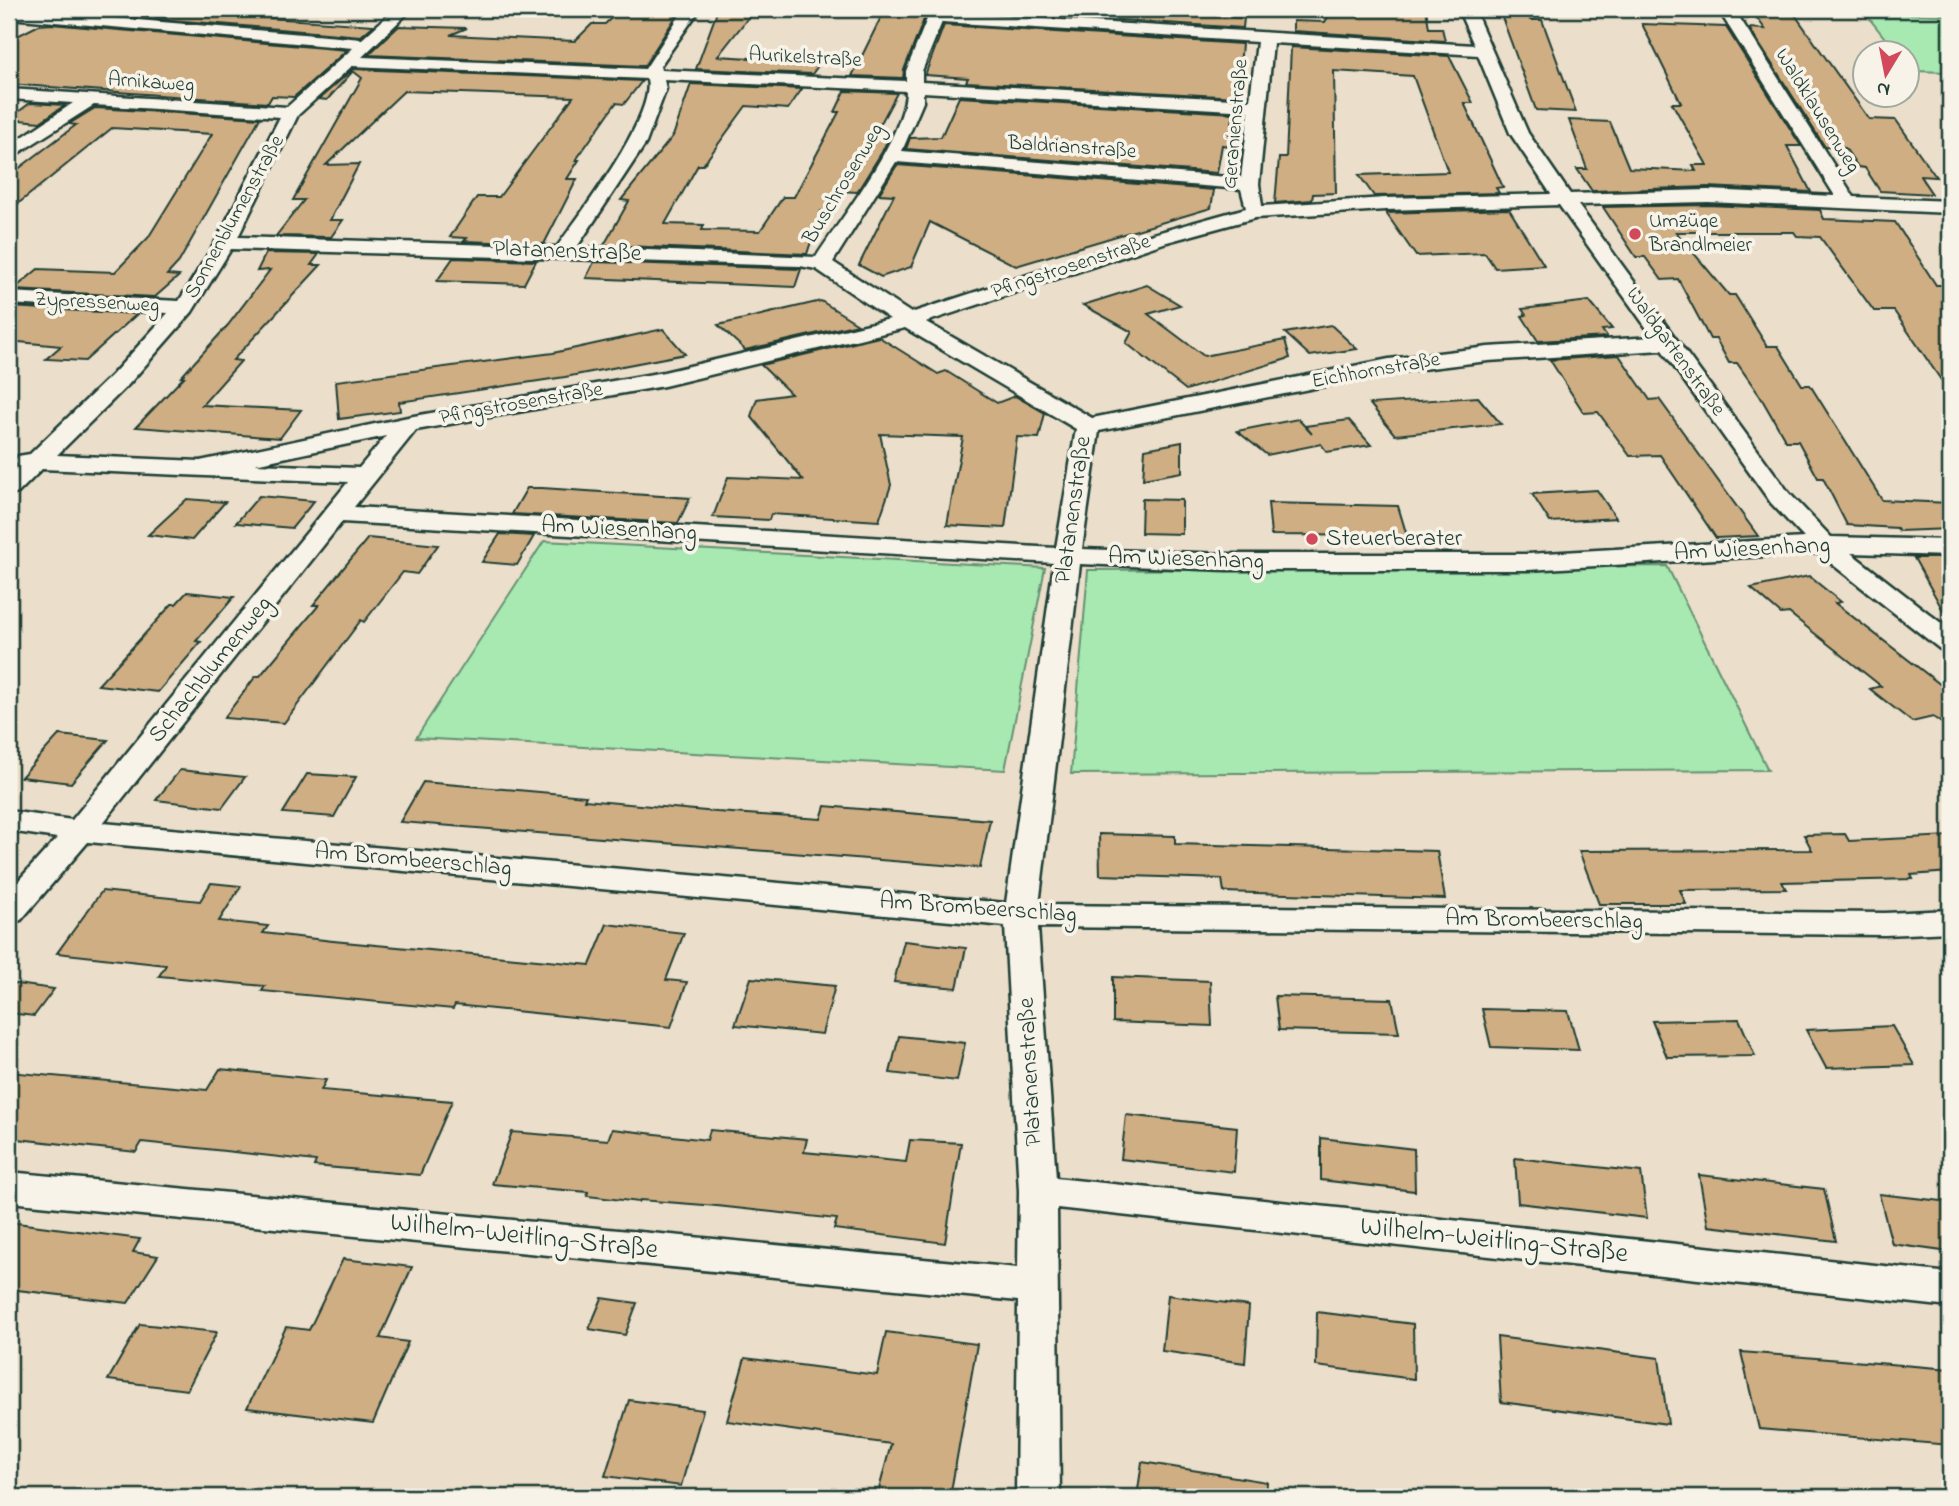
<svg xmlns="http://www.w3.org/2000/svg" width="1959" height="1506" font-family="'Indie Flower',sans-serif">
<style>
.green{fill:#a8e8b1;stroke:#649272;stroke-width:2}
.building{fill:#d0ae83;stroke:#1f3d34;stroke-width:2}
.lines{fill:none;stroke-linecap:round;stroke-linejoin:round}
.minor-casing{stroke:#1f3d34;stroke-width:5}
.minor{fill:#f7f3e8;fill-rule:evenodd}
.poi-dot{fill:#d1495b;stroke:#f7f3e8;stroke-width:2.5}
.labels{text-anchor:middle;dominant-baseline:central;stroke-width:7;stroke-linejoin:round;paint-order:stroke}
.far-street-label{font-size:21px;fill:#1f3d34;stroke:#f7f3e8}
.far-poi-label{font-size:21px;fill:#1f3d34;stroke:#f7f3e8;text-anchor:start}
.street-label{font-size:24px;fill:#1f3d34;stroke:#f7f3e8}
.poi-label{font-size:24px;fill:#1f3d34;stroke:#f7f3e8;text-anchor:start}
.near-street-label{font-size:28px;fill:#1f3d34;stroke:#f7f3e8}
</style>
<rect width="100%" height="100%" fill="#ebdeca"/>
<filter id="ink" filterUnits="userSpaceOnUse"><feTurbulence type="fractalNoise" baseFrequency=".0143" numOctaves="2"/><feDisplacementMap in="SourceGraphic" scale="14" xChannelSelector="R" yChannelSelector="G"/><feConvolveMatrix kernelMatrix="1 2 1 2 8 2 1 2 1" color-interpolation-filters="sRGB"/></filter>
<g filter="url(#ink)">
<!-- green -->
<g class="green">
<path d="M1938,9H1950V72L1910,71L1907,67L1906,52H1896L1865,13L1943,15Z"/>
<path d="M544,541L1045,568L1005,770L416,738Z"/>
<path d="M1667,566L1768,770L1071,774L1088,570Z"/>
</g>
<!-- building -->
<g class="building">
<path d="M83,9H198L191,13L374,25L361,36L76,12Z"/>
<path d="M621,9H681L644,66L368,55L399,26L467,28L450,35L575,41L592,24H605Z"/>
<path d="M718,9H755L718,56L821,62L812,74L696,69Z"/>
<path d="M885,9H928L904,70L903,78L852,76Z"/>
<path d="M950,9H1126L1244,18L1243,28Z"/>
<path d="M1333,9H1426L1429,28H1442L1445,41L1293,31V21L1325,22Z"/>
<path d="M1499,9H1526L1530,20H1542L1576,112L1536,110Z"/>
<path d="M1752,11L1793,12L1869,119L1896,120L1936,177L1920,176L1932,194L1880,191L1865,168L1858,167L1845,148L1825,147L1749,28L1765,29Z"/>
<path d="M51,24L347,50L294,97L272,96L268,103L9,84V40L39,25Z"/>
<path d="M1642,24L1726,27L1801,146H1787L1811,192L1708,187L1592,191L1577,169H1587L1569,120L1610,122L1629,168L1696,171L1693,165H1707L1672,103H1681Z"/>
<path d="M944,25L1242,44L1237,97L966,82L968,78L925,75Z"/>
<path d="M1291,47L1449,56L1473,103H1464L1503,187L1496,188L1499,193L1374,196L1359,175L1448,172L1413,76L1334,71L1336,193L1313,194L1312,200L1275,203L1279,158H1286Z"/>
<path d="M353,69L642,81L624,104L616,103L576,160H579L567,179H577L544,244L464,241L467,238L450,237L477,197H499L573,97L404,91L326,165L359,164L330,220H343L331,237L276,236L304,200H293L362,78L353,71L327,100L319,99Z"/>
<path d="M691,84L802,89L788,109L746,106L703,165H698L665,224L704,225L702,230L760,231L783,197H794L839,112H835L845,91L897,93L874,136L889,137L882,152L857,192L840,191L828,212L821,211L807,254L604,245L629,201L621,200L673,136Z"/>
<path d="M959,97L1234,113L1228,146L1222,145L1217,173L906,149L910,138L941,137Z"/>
<path d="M30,103L65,105L40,122L9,119Z"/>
<path d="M95,108L260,118L179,262L167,275L179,276L155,297L13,290L38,269L115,272L148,238L212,134L112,128L9,211V176L76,125L69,124Z"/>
<path d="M897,165L1214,190L1211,208L1016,266L930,222L911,267L881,277L859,265L894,195L879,194Z"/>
<path d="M1708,205L1820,210L1824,219L1895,222L1936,285H1950V393L1894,311H1874L1820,237L1797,236L1794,232H1676L1729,295H1735L1767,346H1778L1802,385H1810L1882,500L1950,503V529L1899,531L1897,528L1847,525L1823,478H1818L1798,441H1786L1760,396L1737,363H1729L1716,339H1710L1678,279L1662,280L1645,257H1636L1603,207Z"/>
<path d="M1509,209L1544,265L1495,268L1485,253L1416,256L1386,213Z"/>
<path d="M266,253L319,254L311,265H321L233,360L241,361L202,405L301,410L280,438L136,427L184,377H181L228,325L270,270L257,271Z"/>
<path d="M453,258L536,261L524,284L437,281Z"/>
<path d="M594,262L800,269H801L795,287L586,278Z"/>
<path d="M1147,285L1180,305L1148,314L1204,356L1285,340L1290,358L1186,390L1126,343L1132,332L1083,305Z"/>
<path d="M821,301L858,324L745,350L718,325Z"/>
<path d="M1589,301L1612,329L1602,330L1607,337L1538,341L1522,316L1526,315L1522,309Z"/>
<path d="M9,307L137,314L85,361L46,359L61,346L9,341Z"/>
<path d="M1331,325L1357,349L1310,356L1285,333Z"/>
<path d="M663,329L685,354L565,377L399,402L400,411L339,419L336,381L553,353Z"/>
<path d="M879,337L938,374L946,371L997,403L1015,396L1045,413L1039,438L1017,437L1005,528L947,525L963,437L880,434L891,485L879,521L771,514L769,520L713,517L728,477L803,480L751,416L757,399L791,394L761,365Z"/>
<path d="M1619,355L1650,400L1659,399L1758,536L1716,538L1660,455L1630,456L1598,412L1584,413L1550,360Z"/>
<path d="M1478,397L1501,424L1395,435L1370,404Z"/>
<path d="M1298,419L1312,434L1305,426L1349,420L1371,445L1327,452L1321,444L1267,455L1237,431Z"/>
<path d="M1182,442V472L1143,479L1145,449Z"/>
<path d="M527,488H542L690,498L678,523L512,514Z"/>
<path d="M1597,490L1616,518L1550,522L1532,494Z"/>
<path d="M259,496L314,501L292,528L236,523Z"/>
<path d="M187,499L225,502L192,540L148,535Z"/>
<path d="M1142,499L1182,500V534L1141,533Z"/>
<path d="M1268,503L1398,506L1407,536L1271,535Z"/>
<path d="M500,534L534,536L517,565L482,562Z"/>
<path d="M368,538L438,545L417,574L403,572L364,622L361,620L284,723L224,718L256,676H260L319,605H313Z"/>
<path d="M1914,558H1950V623Z"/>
<path d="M1809,576L1841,602L1835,603L1950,692V729L1933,717L1912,722L1870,689L1881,686L1789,613L1781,614L1751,588Z"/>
<path d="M187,592L234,597L196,641L201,642L158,692L98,685L172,604H176Z"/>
<path d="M59,735L108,740L71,783L21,777Z"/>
<path d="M180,770L245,777L222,808L156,800Z"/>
<path d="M307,774L356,777L334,817L283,813Z"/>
<path d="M423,782L586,796L584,800L717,812L821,819L825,806L990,820L980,868L400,822Z"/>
<path d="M1099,834L1175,836V844L1437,851L1445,899L1224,892L1222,879L1100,875Z"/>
<path d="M1845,834L1849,841L1950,836V872L1911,875L1913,879L1782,882L1786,889L1680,890L1686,904H1599L1579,851L1812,850L1804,835Z"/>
<path d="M211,883L241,886L219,921L268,926L263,933L333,941L590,965L607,924L684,933L666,980L687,982L671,1027L455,1005L453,1009L262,991L265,986L159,976L166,965L57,953L102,891L200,901Z"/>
<path d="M904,941L966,948L957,988L894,982Z"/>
<path d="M1113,977L1210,981L1212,1026L1113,1022Z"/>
<path d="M751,978L835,986L822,1034L735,1025Z"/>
<path d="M9,983L54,989L34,1016L9,1013Z"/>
<path d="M1275,996L1392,999L1399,1033L1279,1030Z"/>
<path d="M1482,1009L1568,1011L1579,1050L1491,1047Z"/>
<path d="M1739,1019L1755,1056L1667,1057L1652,1021Z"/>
<path d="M1892,1026L1914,1065L1826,1068L1806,1030Z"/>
<path d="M899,1036L965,1043L957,1081L890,1073Z"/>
<path d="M220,1069L326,1080L321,1090L452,1101L420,1175L314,1166L316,1161L142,1142L136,1152L9,1138V1072L207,1090Z"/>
<path d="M1126,1115L1237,1127L1234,1172L1121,1159Z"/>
<path d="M612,1129L707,1140L710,1130L807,1139L804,1152L906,1162L910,1140L961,1143L945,1243L834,1229L837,1219L717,1206L640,1200L639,1202L587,1196L588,1192L492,1184L512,1132L608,1140Z"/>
<path d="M1321,1138L1414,1149L1415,1191L1321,1180Z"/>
<path d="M1515,1158L1641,1172L1647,1218L1518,1203Z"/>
<path d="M1699,1175L1824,1189L1836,1241L1708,1226Z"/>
<path d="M1879,1194L1950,1202V1252L1892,1244Z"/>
<path d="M9,1222L140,1239L133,1252L158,1256L128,1303L9,1289Z"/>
<path d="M343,1259L412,1267L380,1338L408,1342L373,1423L247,1408L286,1327L309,1330Z"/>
<path d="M1168,1295L1249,1306L1245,1363L1162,1351Z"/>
<path d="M602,1298L637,1303L625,1335L589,1329Z"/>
<path d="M1317,1312L1413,1324L1414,1379L1316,1366Z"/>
<path d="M140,1324L217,1332L187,1390L108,1380Z"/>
<path d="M886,1332L977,1344L950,1497H877L891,1444L727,1421L745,1358L877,1375Z"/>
<path d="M1497,1337L1659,1358L1668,1424L1501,1402Z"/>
<path d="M1741,1352L1950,1369V1445L1759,1429Z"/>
<path d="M629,1400L703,1410L681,1486L605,1476Z"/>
<path d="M1142,1462L1267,1482L1266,1497H1137Z"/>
</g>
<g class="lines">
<defs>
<path id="minor" d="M9,9L362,39L395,9H412L362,57L645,69L684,9H700L660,66L661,70L906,81V71L931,9H947L945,13L1474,45L1458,9H1474L1528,133L1570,194L1708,190L1835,196L1718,9H1734L1854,197L1950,201V213L1708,202L1578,205L1789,493L1831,537L1950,540V556L1851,553L1950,630V651L1940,649L1818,553L1528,570H1226L1080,564L1039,905L1885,913L1950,910V932L1885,935L1038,927L1056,1178L1950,1273V1307L1057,1208L1060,1497H1016L1018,1301L9,1202V1172L1018,1268L1019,1191L1005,926L88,842L21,920L9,923V891L57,838L9,831V811L72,820L348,482L42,469L18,493L9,495V475L18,466L15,461L18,456L30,454L112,375L168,313L9,304V292L179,301L215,243L280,117L94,105L9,159V146L73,103L9,99V89L287,107L353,48L9,18ZM942,22L1257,42L1250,100L922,82V71ZM1273,43L1478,55L1510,133L1551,194L1385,198L1262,206L1259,184ZM352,66L647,79C656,116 580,214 557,247L238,237L298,115ZM664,80L906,91C905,137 842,217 816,257L577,247L646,143L666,89ZM923,92L1249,111L1241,178L902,151L923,102ZM896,162L1241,189L1246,208L1153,234L911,313L833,262ZM1559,205L1653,337L1488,347L1389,359L1092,418L926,322L1167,242L1255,218L1385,210ZM231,249L800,266L816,269L890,319L664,372L408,417L200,461L57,455L128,385L192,312ZM905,328L1076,429L1056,548L354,507L416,430L664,386ZM1662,350L1771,503L1804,538L1528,554H1226L1082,549L1099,431L1389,373L1488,361ZM386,436L359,468L255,464ZM342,522L1054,563L1006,903L103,823Z"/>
</defs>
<!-- minor casing -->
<use href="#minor" class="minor-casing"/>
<!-- minor -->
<use href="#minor" class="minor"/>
</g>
</g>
<!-- markers -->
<g class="poi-dot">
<circle cx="1635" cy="234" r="7"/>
<circle cx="1312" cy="539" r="7"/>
</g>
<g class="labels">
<!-- far-street labels -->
<g class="far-street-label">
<text transform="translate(805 58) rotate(3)">Aurikelstraße</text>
<text transform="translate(151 83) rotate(4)">Arnikaweg</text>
<text transform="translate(1817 111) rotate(58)">Waldklausenweg</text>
<text transform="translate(1236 124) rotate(-85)">Geranienstraße</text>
<text transform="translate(1072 148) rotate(4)">Baldrianstraße</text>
<text transform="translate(844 184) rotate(-59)">Buschrosenweg</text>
<text transform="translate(235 217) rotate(-61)">Sonnenblumenstraße</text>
<text transform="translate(1071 267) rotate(-18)">Pfingstrosenstraße</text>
<text transform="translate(97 303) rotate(3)">Zypressenweg</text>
<text transform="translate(1675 352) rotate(54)">Waldgartenstraße</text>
<text transform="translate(1376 371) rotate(-10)">Eichhornstraße</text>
<text transform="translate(521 404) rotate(-10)">Pfingstrosenstraße</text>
</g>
<!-- far-poi labels -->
<g class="far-poi-label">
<text x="1649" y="222">Umzüge<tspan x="1649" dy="24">Brandlmeier</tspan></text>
</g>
<!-- street labels -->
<g class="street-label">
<text transform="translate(567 252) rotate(2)">Platanenstraße</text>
<text transform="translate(1074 510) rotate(-82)">Platanenstraße</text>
<text transform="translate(619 530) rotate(3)">Am Wiesenhang</text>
<text transform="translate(1752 550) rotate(-3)">Am Wiesenhang</text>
<text transform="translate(1186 560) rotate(2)">Am Wiesenhang</text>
<text transform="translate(211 670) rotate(-51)">Schachblumenweg</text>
<text transform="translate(413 861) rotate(5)">Am Brombeerschlag</text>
<text transform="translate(978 909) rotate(4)">Am Brombeerschlag</text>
<text transform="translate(1544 921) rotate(1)">Am Brombeerschlag</text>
<text transform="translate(1031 1072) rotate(-93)">Platanenstraße</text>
</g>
<!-- poi labels -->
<g class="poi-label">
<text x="1326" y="539">Steuerberater</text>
</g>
<!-- near-street labels -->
<g class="near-street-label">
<text transform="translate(524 1237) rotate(6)">Wilhelm-Weitling-Straße</text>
<text transform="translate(1494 1241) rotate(6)">Wilhelm-Weitling-Straße</text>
</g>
</g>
<!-- margin -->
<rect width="1959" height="1506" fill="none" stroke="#f7f3e8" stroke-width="35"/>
<rect x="18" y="18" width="1924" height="1471" fill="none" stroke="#1f3d34" stroke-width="2.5" filter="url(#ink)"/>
<!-- north arrow -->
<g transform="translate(1886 74) rotate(190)"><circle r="33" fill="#f7f3e8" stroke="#a1aaa0" stroke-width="2"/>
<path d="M0-5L12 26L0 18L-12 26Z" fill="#d1495b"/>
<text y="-10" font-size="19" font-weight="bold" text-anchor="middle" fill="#1f3d34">N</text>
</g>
</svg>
